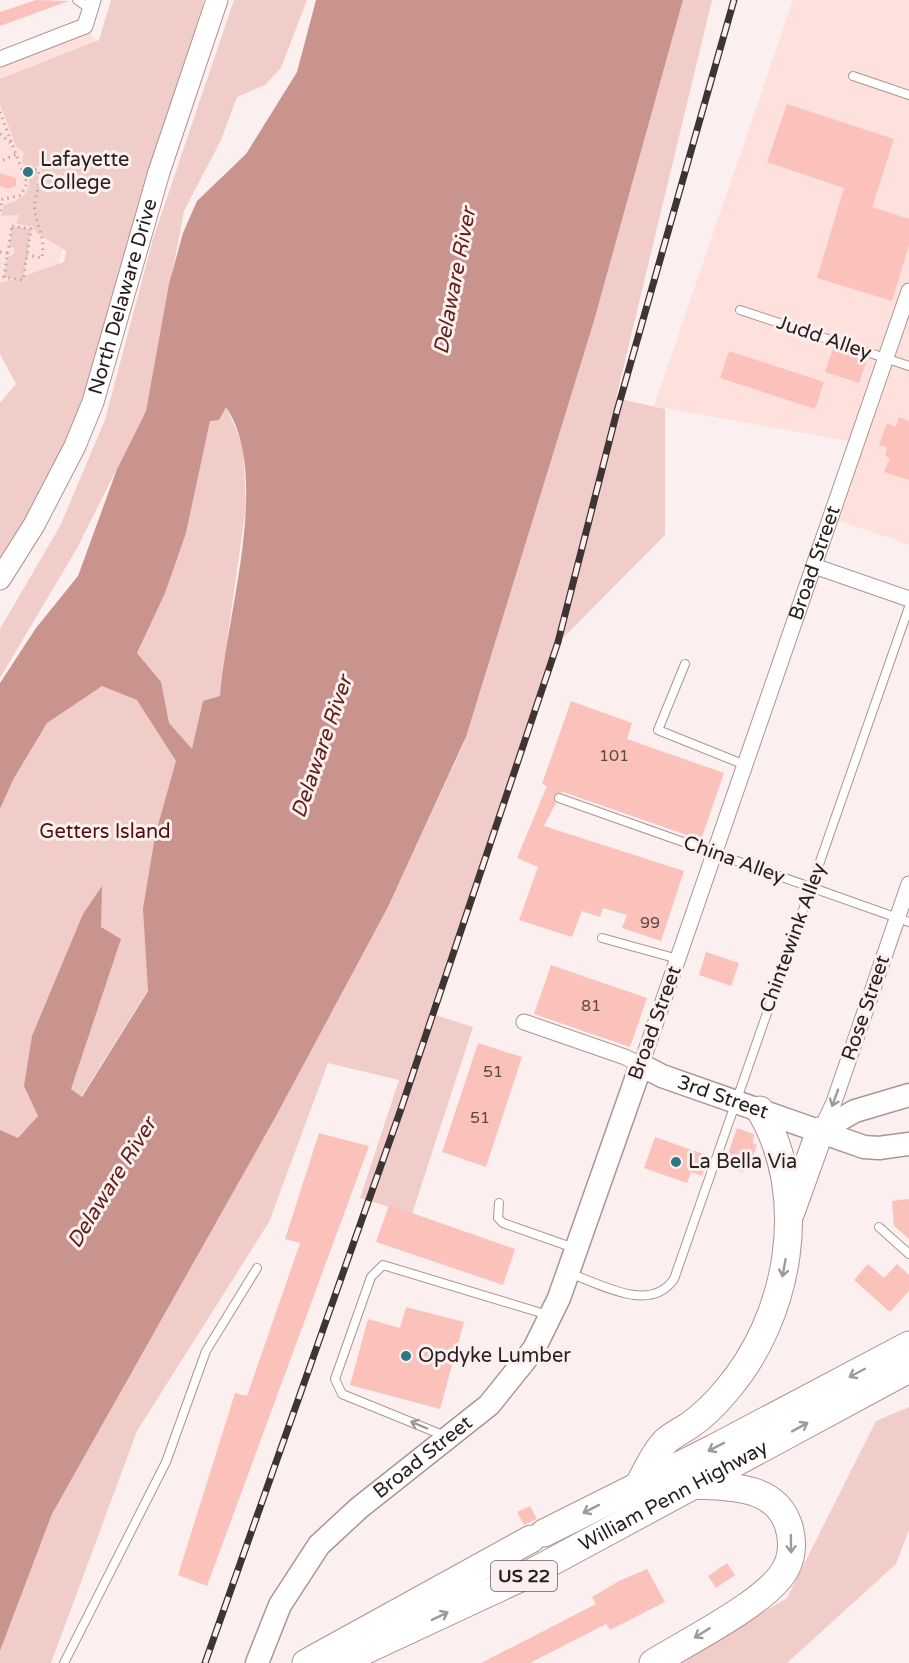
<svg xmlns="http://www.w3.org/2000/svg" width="909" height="1663" font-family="'Varela Round',sans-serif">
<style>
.built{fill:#fee0dc}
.green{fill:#f0cdc8}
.water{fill:#ca948e;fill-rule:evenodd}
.building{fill:#fbc2bb}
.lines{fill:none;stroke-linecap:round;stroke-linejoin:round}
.lane-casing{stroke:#ae9491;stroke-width:10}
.street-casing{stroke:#ae9491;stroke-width:17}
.secondary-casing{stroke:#ae9491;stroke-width:23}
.primary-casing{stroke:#ae9491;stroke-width:25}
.highway-casing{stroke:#ae9491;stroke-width:29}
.path{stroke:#b5aba9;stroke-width:3;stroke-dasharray:1.5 4.5;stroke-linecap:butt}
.lane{stroke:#fff;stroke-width:8}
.street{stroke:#fff;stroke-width:15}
.secondary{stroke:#fff;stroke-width:21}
.primary{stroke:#fff;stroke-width:22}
.highway{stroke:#fff;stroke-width:27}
.rail-casing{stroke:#3e3533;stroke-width:7}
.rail{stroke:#fbf0ef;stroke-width:4.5;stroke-dasharray:14;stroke-linecap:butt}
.oneway{stroke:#9e9a99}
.poi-dot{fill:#2f7780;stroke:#fbf0ef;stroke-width:2}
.labels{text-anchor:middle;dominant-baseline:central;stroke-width:6;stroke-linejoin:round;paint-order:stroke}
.number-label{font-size:16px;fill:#5d4844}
.shield{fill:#fbf0ef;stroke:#675e5c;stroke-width:1.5}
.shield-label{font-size:18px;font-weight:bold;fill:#281f1d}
.poi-label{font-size:20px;fill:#281f1d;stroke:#fbf0ef;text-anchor:start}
.street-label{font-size:20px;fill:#281f1d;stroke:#fbf0ef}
.park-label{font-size:20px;fill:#500e0e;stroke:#fbf0ef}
.water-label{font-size:21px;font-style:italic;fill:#601e1b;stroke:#fbf0ef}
</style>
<rect width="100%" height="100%" fill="#fbf0ef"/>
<!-- built -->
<g class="built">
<path d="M793,0H909V545L829,517L854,442L654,406Z"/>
<path d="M85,26L99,46L55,286L0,324V59Z"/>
</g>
<!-- green -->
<g class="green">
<path d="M111,0H204L187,68L78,421L46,486L0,565V403L16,384L0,354V283L14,279L4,277L8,257L14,254V248L9,246L12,226L31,229L24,276L64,262L66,251L37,233L33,227L16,223L19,215L1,216L3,206C19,200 33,194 28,175L37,171L39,178L42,172L39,166L27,170L22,161L24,152L17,148L0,104V79L99,40Z"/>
<path d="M234,0H307L281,68L265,85L237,97L221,140L184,211L146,411L76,550L0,678V629L60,526L105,420L153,239Z"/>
<path d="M683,0H712L616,398L665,409V535L553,648L543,689L429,1013L473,1027L412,1214L360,1198L399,1080L328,1063L269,1222L137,1431L51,1663H0V1651L52,1514L275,1118L388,907L464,743L594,321Z"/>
<path d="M226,406L243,446L246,506L221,684L206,897L40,1163L0,1202V809L14,778L16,749L186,533L210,420Z"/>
<path d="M909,1407V1530L896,1564L787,1663H677L787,1598L876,1421Z"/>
</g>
<!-- water -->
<path class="water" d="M316,0H683L594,321L466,737L388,907L275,1118L52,1514L0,1651V1130L18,1138L38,1116L24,1086L32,1036L83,914L102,886L101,927L121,939L71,1089L82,1097L148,991L143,909L155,836L176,761L137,700L102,686L47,723L14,778L0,809V683L36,628L78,576L117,469L146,411L169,284L183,233L197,201L246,154L297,72ZM226,407C272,475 226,616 220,696L203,701L192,749L169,723L161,682L137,653L165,593L186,533L210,421L219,420Z"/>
<!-- building -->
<g class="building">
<path d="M36,0L69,1L0,26V12Z"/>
<path d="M787,104L894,139L872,207L909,219V245L892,301L817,278L844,188L767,162Z"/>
<path d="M0,173L16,178V186L8,189L0,186Z"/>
<path d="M833,348L867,360L859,383L825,372Z"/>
<path d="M729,351L824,382L815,409L720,378Z"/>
<path d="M899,417L909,421V480L884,472L890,458L885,456L887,447L879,445L887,423L896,427Z"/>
<path d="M571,701L632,723L627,739L724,773L701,840L563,792L554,795L556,803L544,826L684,871L661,941L622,928L627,915L603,908L600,917L582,911L572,937L519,920L538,867L517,858L547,786L542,784Z"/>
<path d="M706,952L739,963L731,986L699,975Z"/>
<path d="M551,965L647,998L630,1047L534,1014Z"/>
<path d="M478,1043L522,1057L486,1167L442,1152Z"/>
<path d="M737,1128L754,1134L753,1143L757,1145L749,1167L745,1166L743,1172L724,1166Z"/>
<path d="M319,1133L369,1146L207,1586L178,1575L235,1393L247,1396L300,1243L285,1239Z"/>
<path d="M655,1137L709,1156L702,1176L691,1172L687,1183L644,1168Z"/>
<path d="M909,1199V1239L894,1226L892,1201Z"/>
<path d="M389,1205L515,1249L503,1285L376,1242Z"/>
<path d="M868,1264L884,1278L897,1264L909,1275V1291L890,1312L854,1280Z"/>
<path d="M406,1307L464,1322L440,1409L350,1385L368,1319L400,1328Z"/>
<path d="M530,1506L537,1519L524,1525L517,1512Z"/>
<path d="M727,1563L735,1575L716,1588L708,1576Z"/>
<path d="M647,1569L665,1602L610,1630L606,1624L530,1663H481L596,1604L592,1597L619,1581Z"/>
</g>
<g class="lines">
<defs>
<g id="lane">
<path d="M77,0L90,9"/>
<path d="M853,76L909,95"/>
<path d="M740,310L909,366"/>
<path d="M685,664L658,730L745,765"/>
<path d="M559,798L909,922"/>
<path d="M602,938L678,959"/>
<path d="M499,1203L498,1218L503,1223L574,1248"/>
<path d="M879,1227L909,1254"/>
<path d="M569,1273C601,1284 650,1314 674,1279L909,607"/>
<path d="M445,1436L342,1394L335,1379L371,1277L383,1265L548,1315"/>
<path d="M64,1663L166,1462L206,1351L257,1268"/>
</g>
<g id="street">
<path d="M0,59L85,26L93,0"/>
<path d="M814,566L909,599"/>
<path id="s1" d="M524,1022L625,1057L641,1065L909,291"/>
<path d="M821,1130L834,1102L909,884"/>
</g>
<g id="secondary">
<path id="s2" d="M0,579L34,525L75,446L93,402L159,172L217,0"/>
</g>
<g id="primary">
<path d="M820,1131L855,1111L909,1095"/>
<path id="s3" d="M257,1663L280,1605L319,1545L359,1508L489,1405L534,1349L559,1298L641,1065L662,1076L864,1147L879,1148L909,1144"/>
</g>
<g id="highway">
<path d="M791,1212L820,1131"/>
<path d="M638,1486C646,1472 655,1451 667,1440C674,1434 683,1430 690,1425C703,1416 716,1403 726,1391C790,1317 811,1196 760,1110"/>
<path d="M544,1533L714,1448L909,1345"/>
<path d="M306,1663L531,1539"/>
<path id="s4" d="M338,1663L531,1573L909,1369"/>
<path d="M653,1663C685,1643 770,1601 786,1568C793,1555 793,1538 788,1524C774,1484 727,1487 693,1485"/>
</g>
</defs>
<!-- lane casing -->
<use href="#lane" class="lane-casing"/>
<!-- street casing -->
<use href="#street" class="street-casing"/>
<!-- secondary casing -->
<use href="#secondary" class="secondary-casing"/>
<!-- primary casing -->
<use href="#primary" class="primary-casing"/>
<!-- highway casing -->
<use href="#highway" class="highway-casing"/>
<!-- path -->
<g class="path">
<path d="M0,112L27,183L21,195L0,200"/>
<path d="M0,134L12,144"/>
<path d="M3,160L17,154"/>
<path d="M24,174L38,169C43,186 32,197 35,211C38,232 45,233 42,258L27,255"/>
<path d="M0,211L2,200"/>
<path d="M12,226L31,229L23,280L4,277Z"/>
<path d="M0,252L8,253"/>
</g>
<!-- lane -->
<use href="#lane" class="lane"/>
<!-- street -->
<use href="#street" class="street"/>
<!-- secondary -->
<use href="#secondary" class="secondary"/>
<!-- primary -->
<use href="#primary" class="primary"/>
<!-- highway -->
<use href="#highway" class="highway"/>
<defs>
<path id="rail" d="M205,1663L401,1109L558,642L617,411L734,0"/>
</defs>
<!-- rail casing -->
<use href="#rail" class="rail-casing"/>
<!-- rail -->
<use href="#rail" class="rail"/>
</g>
<!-- one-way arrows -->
<defs><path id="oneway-shaft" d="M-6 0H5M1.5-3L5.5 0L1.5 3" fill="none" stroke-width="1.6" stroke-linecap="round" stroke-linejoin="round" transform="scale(1.5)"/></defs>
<g class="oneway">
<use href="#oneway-shaft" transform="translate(835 1098) rotate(110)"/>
<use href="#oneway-shaft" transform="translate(784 1268) rotate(100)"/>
<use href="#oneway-shaft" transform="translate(857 1373) rotate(152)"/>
<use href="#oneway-shaft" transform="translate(419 1425) rotate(-157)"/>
<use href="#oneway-shaft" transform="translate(800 1427) rotate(-29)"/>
<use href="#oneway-shaft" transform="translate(716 1447) rotate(153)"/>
<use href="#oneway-shaft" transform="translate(591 1509) rotate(153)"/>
<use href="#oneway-shaft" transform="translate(791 1544) rotate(89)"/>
<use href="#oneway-shaft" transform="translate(440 1616) rotate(-25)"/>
<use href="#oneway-shaft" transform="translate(702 1633) rotate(148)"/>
</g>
<!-- markers -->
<g class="poi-dot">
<circle cx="28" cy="172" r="6"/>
<circle cx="676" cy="1162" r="6"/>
<circle cx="406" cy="1356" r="6"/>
</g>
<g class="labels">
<!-- number labels -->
<g class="number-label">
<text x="614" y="756">101</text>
<text x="650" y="923">99</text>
<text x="591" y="1006">81</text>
<text x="493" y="1072">51</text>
<text x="480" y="1118">51</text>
</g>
<!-- shield labels -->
<rect class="shield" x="491" y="1561" width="66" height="30" rx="4.5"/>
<g class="shield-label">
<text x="524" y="1576">US 22</text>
</g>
<!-- poi labels -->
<g class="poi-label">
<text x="40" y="160">Lafayette<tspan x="40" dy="23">College</tspan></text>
<text x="688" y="1162">La Bella Via</text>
<text x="418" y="1356">Opdyke Lumber</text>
</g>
<!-- street labels -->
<g class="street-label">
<text stroke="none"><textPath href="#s2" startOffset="310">North Delaware Drive</textPath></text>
<text transform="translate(824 338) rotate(19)">Judd Alley</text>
<text stroke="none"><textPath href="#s1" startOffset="656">Broad Street</textPath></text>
<text transform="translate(734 860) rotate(20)">China Alley</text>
<text transform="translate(793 938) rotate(-70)">Chintewink Alley</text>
<text transform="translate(866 1008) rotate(-71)">Rose Street</text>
<text transform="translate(655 1023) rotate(-70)">Broad Street</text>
<text stroke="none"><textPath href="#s3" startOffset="818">3rd Street</textPath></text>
<text stroke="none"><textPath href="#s3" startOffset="270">Broad Street</textPath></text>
<text stroke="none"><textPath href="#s4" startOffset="375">William Penn Highway</textPath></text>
</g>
<!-- park labels -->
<g class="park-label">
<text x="105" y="832">Getters Island</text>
</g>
<!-- water labels -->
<g class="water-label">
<text transform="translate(455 281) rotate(-79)">Delaware River</text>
<text transform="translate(322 747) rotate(-71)">Delaware River</text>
<text transform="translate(112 1183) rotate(-58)">Delaware River</text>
</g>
</g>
</svg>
